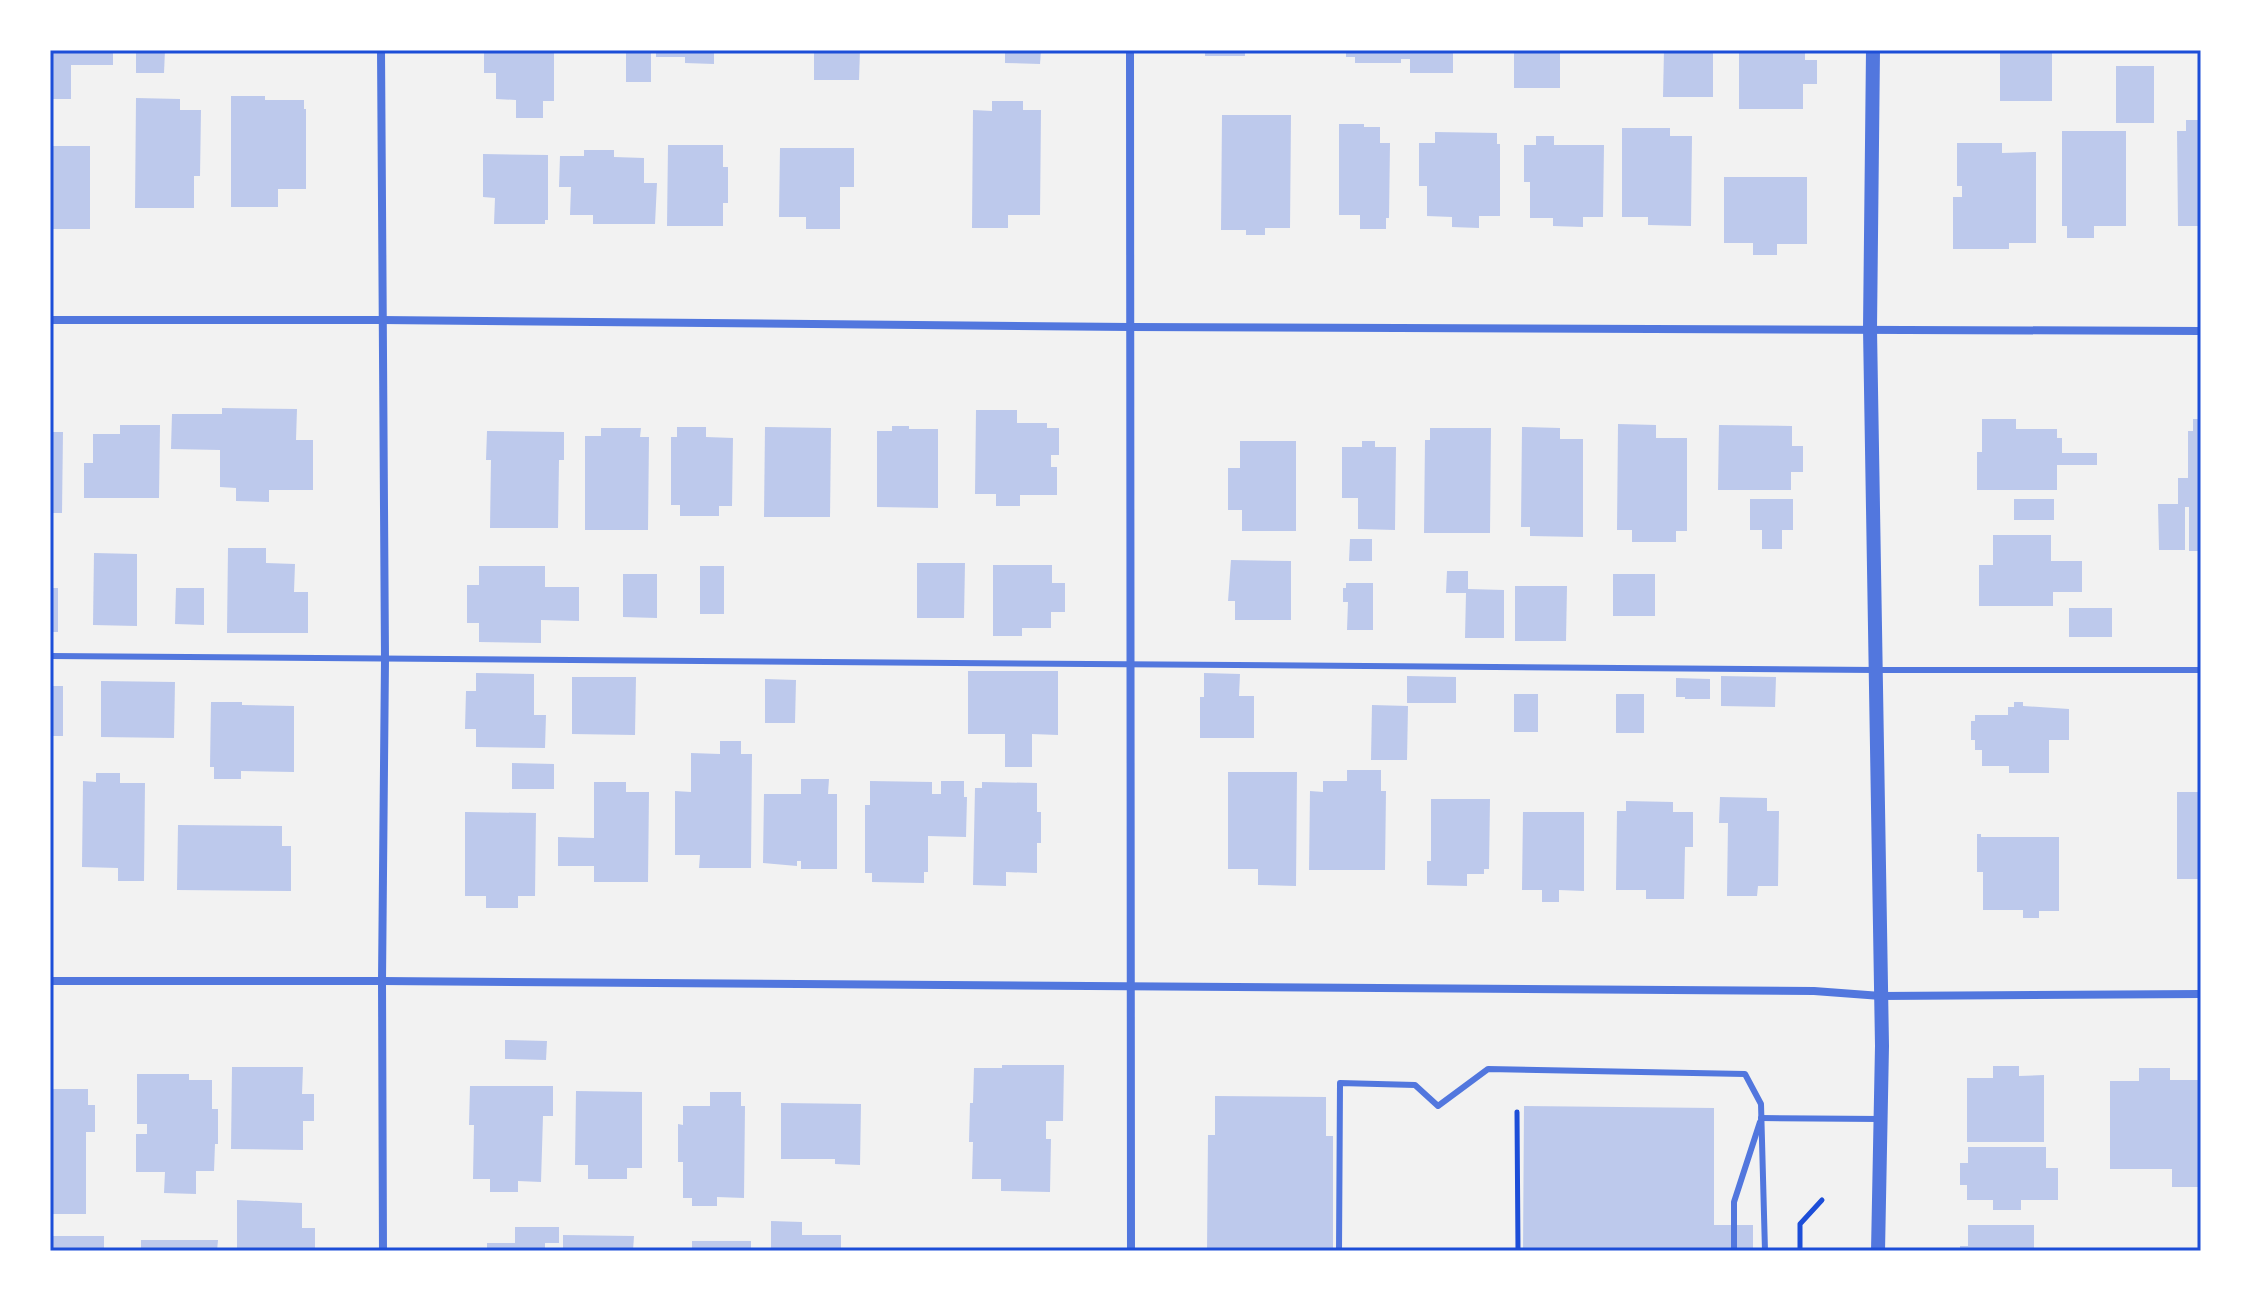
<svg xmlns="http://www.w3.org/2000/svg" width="2251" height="1301" font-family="'Space Grotesk',sans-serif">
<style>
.building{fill:#bdc9ec}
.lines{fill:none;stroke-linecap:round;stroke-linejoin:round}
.path{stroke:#1d4ed8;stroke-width:5}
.service{stroke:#5277de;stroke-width:6}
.minor{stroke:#5277de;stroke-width:8}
.tertiary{stroke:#5277de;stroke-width:14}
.neatline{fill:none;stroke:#1d4ed8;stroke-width:3}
</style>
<rect width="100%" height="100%" fill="#f2f2f2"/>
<!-- building -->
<g class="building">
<path d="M50,50H113V65H71V99H50Z"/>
<path d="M136,50H165L164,73H136Z"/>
<path d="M484,50H554V101H543V118H516V100L496,99V73H484Z"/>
<rect x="626" y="50" width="25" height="32"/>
<path d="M656,50H714V64L685,63V57H656Z"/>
<path d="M814,50H860L859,80H814Z"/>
<path d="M1005,50H1041L1040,64L1005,63Z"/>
<rect x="1205" y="50" width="40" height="6"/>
<path d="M1346,50H1453V73H1410V59H1401V63H1355V57H1346Z"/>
<rect x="1514" y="50" width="46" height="38"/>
<path d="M1664,50H1713V97H1663Z"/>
<path d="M1739,50H1805V60H1817V84H1803V109H1739Z"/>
<rect x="2000" y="50" width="52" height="51"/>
<rect x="2116" y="66" width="38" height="57"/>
<path d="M231,96H265V100H304V109H306V189H278V207H231Z"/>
<path d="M136,98L180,99V110H201L200,176H194V208H135Z"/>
<path d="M992,101H1023V110H1041L1040,215H1008V228H972L973,110L992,111Z"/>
<path d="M1222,115H1291L1290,228H1265V235H1246V230H1221Z"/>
<path d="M2186,120H2201V226H2178L2177,131H2186Z"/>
<path d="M1339,124H1364V127H1380V143H1390L1389,218H1386V229H1360V215H1339Z"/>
<path d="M1622,128H1670V136H1692L1691,226L1648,225V217H1622Z"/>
<path d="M2062,131H2126V226H2094V238H2067V226H2062Z"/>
<path d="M1435,132L1497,133V144H1500V216H1479V228L1452,227V217L1427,216V186H1419V143H1435Z"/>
<path d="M1536,136H1554V145H1604L1603,217H1583V227L1553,226V218H1530V182H1524V145H1536Z"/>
<path d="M1957,143H2002V153L2036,152V243H2009V249H1953V197H1962V186H1957Z"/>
<path d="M668,145H723V167H728V203H723V226H667Z"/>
<rect x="50" y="146" width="40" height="83"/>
<path d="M780,148H854V187H840V229H806V217H779Z"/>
<path d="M584,150H614V157L644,158V183H657L655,224H593V215H570L571,187H559L560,156H584Z"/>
<path d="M483,154L548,155V220H545V224H494L495,198L483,197Z"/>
<path d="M1724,177H1807V244H1777V255H1753V243H1724Z"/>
<path d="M222,408L297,409L296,440H313V490H269V502L236,501V488L220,487V450L171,449L172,414H222Z"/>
<path d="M976,410H1017V423H1047V428H1059V455H1051V467H1057V495H1020V506H996V494H975Z"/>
<path d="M1982,419H2016V429H2057V438H2062V453H2097V465H2057V490H1977V452H1982Z"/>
<path d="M2193,419H2201V551H2189V507H2185V550H2159L2158,504H2178V478H2188V431H2193Z"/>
<path d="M1618,424L1656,425V438H1687V531H1676V542H1632V530H1617Z"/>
<path d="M120,425H160L159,498H84V463H93V434H120Z"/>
<path d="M1719,425L1792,426V446H1803V472H1791V490H1718Z"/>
<path d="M892,426H909V429H938V508L877,507V431H892Z"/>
<path d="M677,427H706V437L733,438L732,506H719V516H680V505H671V437H677Z"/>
<path d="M765,427L831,428L830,517H764Z"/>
<path d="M1522,427L1560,428V439H1583V537L1530,536V527H1521Z"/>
<path d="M601,428H641L640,437H649L648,530H585V436H601Z"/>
<path d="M1430,428H1491L1490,533H1424L1425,440H1430Z"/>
<path d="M487,431L564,432V460H559L558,528H490L491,460H486Z"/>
<path d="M50,432H63L62,513H50Z"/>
<path d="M1240,441H1296V531H1242V510H1228V468H1240Z"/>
<path d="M1362,441H1375V447H1396L1395,530L1358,529V498H1342V447H1362Z"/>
<path d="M1750,499H1793V530H1782V549H1762V530H1750Z"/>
<rect x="2014" y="499" width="40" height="21"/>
<path d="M1993,535H2051V561H2082V592H2053V606H1979V565H1993Z"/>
<path d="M1350,539H1372V561H1349Z"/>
<path d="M228,548H266V563L295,564L294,592H308V633H227Z"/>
<path d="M94,553L137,554V626L93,625Z"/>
<path d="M1231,560L1291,561V620H1235V601H1228Z"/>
<path d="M917,563H965L964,618H917Z"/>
<path d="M993,565H1052V583H1065V612H1051V628H1022V636H993Z"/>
<path d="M479,566H545V587H579V621L541,620V643L479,642V623H467V585H479Z"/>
<rect x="700" y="566" width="24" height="48"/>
<path d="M1447,571H1468V589L1504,590V638H1465L1466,593H1446Z"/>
<path d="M623,574H657V618L623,617Z"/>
<rect x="1613" y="574" width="42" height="42"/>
<path d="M1346,583H1373V630H1347L1348,602H1343V588H1346Z"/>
<path d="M1515,586H1567L1566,641H1515Z"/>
<rect x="50" y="588" width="8" height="44"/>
<path d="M176,588H204V625L175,624Z"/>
<rect x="2069" y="608" width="43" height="29"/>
<path d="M968,671H1058V735L1032,734V767H1005V734H968Z"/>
<path d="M476,673L534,674V715H546L545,748L476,747V729H465L466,691H476Z"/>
<path d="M1204,673L1240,674L1239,696H1254V738H1200V697H1204Z"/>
<path d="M1407,676L1456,677V703H1407Z"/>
<path d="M1721,676L1776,677L1775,707L1721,706Z"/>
<path d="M572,677H636L635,735L572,734Z"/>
<path d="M1676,678L1710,679V699H1685V697H1676Z"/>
<path d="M765,679L796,680L795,723H765Z"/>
<path d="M101,681L175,682L174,738L101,737Z"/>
<rect x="50" y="686" width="13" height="50"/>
<rect x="1514" y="694" width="24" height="38"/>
<rect x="1616" y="694" width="28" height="39"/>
<path d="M211,702H242V705L294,706V772L241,771V779H214V767H210Z"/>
<path d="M2014,702H2023V706L2069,709V740H2049V773H2009V766H1982V750H1975V740H1971V721H1975V715H2008V707H2014Z"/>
<path d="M1372,705L1408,706L1407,760H1371Z"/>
<path d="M720,741H741V754H752L751,868H699L700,855H675V791L691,792V753L720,754Z"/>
<path d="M512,763L554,764V789H512Z"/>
<path d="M1347,770H1381V791H1386L1385,870H1309L1310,791L1323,792V781H1347Z"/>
<path d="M1228,772H1297L1296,886L1258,885V869H1228Z"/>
<path d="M96,773H120V783H145L144,881H118V868L82,867L83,781L96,782Z"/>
<path d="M801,779H829L828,794H837V869H801V861H797V866L763,863L764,794H801Z"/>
<path d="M870,781L932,782V794H941V781H964V797H967L966,837L928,836V872H924V883L872,882V873H865V805H870Z"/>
<path d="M594,782H626V792H649L648,882H594V866H558V837L594,838Z"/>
<path d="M982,782L1037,783V812H1041V843H1037V873L1006,872V886L973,885L975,788H982Z"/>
<rect x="2177" y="792" width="24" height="87"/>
<path d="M1720,797L1767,798V811H1779L1778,886H1758L1757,896H1727L1728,823H1719Z"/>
<path d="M1431,799H1490L1489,869H1484V874H1467V886L1427,885V861H1431Z"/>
<path d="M1626,801L1673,802V812H1693V847H1685L1684,899H1646V890H1616L1617,811H1626Z"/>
<path d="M465,812L536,813L535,896H518V908H486V896H465Z"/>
<path d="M1523,812H1584V891L1559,890V902H1542V890H1522Z"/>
<path d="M178,825L282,826V846H291V891L177,890Z"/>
<path d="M1977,834H1981V837H2059V911H2039V918H2023V910H1983V872H1977Z"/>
<path d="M505,1040L547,1041L546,1060L505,1059Z"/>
<path d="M1002,1065H1064L1063,1121H1046V1139H1051L1050,1192L1001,1191V1179H972L973,1142H969L970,1103H973L974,1068H1002Z"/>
<path d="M1993,1066H2019V1076L2044,1075V1142H1967V1078H1993Z"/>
<path d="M232,1067H303L302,1094H314V1121H303V1150L231,1149Z"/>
<path d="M2139,1068H2170V1080H2201V1187H2172V1169H2110V1081H2139Z"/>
<path d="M137,1074H189V1080H212V1109H218V1144H215L214,1171H196V1194L164,1193L165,1172H136V1134H147V1124H137Z"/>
<path d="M470,1086H553V1116H543L541,1182L518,1181V1192H490V1179H473L474,1125H469Z"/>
<path d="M50,1089H88V1105H95V1132H86V1214H51L50,1211Z"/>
<path d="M576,1091L642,1092V1168H627V1179H588V1165H575Z"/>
<path d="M710,1092H741V1106H745L744,1198L717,1197V1206H692V1198H683V1162H678V1124L683,1125V1106H710Z"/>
<path d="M1215,1096L1326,1097V1136H1333V1251H1207L1208,1135H1215Z"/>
<path d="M781,1103L861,1104L860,1165L835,1164V1159H781Z"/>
<path d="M1524,1106L1714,1108V1225H1753V1251H1523Z"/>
<path d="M1968,1147H2046V1168H2058V1200H2021V1210H1993V1200H1967V1185H1960V1163H1968Z"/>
<path d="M237,1200L302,1203V1228H315V1251H237Z"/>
<path d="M771,1221L802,1222V1235H841V1251H771Z"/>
<path d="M1968,1225H2034V1251H1960V1246H1968Z"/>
<path d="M515,1227H559V1243H545V1251H487V1243H515Z"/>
<path d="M563,1235L634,1236L633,1251H563Z"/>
<rect x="50" y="1236" width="54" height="15"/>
<path d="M141,1240H218L217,1251H141Z"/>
<rect x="692" y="1241" width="59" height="10"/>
</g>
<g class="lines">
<!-- path -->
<g class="path">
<path d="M1517,1112L1518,1251"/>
<path d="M1800,1251V1224L1822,1200"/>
</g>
<!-- service -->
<g class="service">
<path d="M50,656L1875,670H2201"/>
<path d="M1761,1118L1880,1119"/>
<path d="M1339,1251L1340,1083L1415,1085L1438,1106L1488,1069L1745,1074L1761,1104L1765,1251"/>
<path d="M1734,1251V1202L1760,1122"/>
</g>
<!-- minor -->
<g class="minor">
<path d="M381,50L385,659L382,981L383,1251"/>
<path d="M1130,50L1131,1251"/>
<path d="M50,320H382L1130,327L2201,331"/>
<path d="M50,981H382L1814,991L1881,996L2201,994"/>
</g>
<!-- tertiary -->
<path class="tertiary" d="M1873,50L1870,329L1882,1046L1878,1251"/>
</g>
<!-- border -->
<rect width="2251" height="1301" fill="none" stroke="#ffffff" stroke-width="104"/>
<rect x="52" y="52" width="2147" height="1197" class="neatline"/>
</svg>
